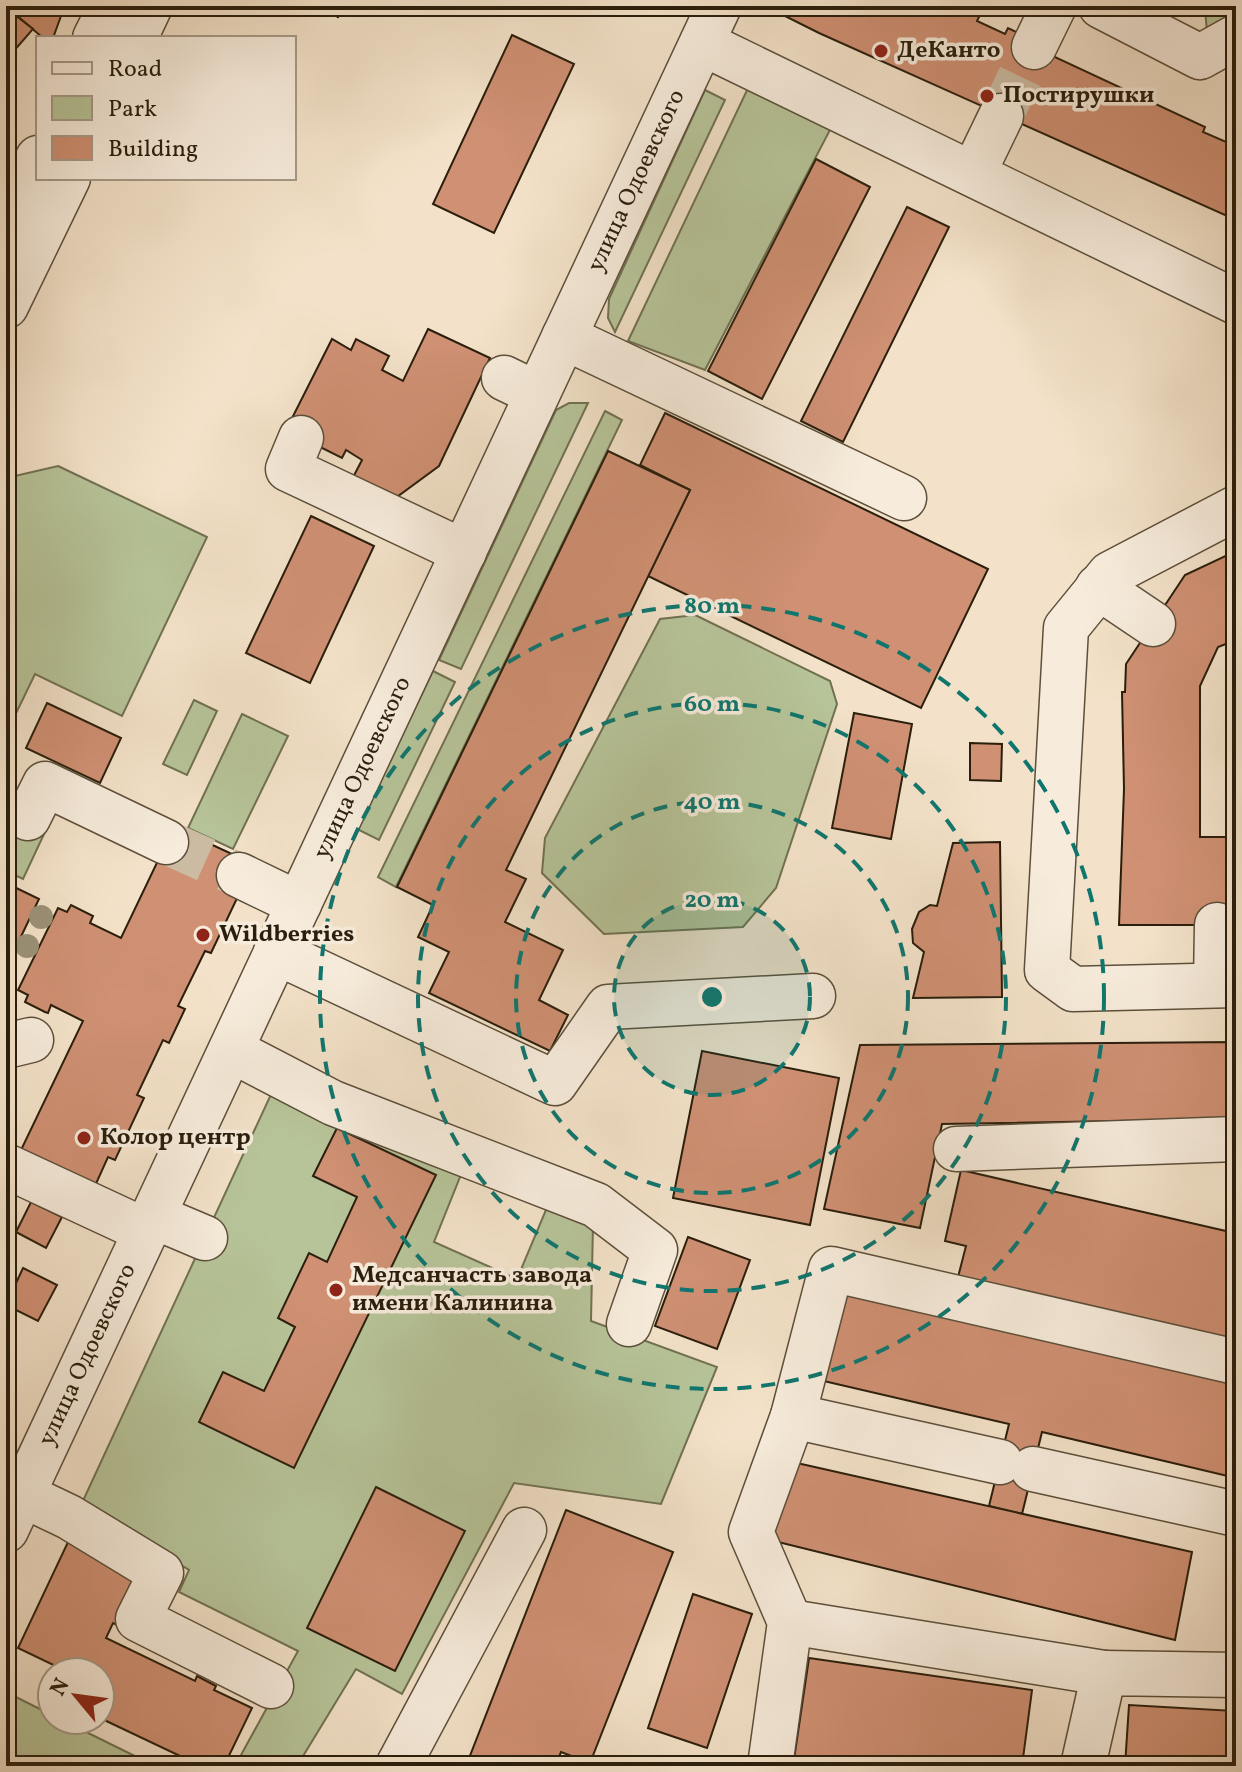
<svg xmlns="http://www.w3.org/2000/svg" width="1242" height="1772" font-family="Vollkorn,serif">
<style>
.green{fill:#b7c499;stroke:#707152;stroke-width:2}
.building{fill:#cf9073;stroke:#2a1e0c;stroke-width:2}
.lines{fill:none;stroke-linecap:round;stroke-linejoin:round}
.minor-tunnel{stroke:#cbbba3;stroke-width:44;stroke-dasharray:44 22;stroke-linecap:butt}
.minor-casing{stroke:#5c4f3b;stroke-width:47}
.minor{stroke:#f7ecdc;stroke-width:44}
.tree{fill:#9c9278}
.ring{fill:none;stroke:#0f766e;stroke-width:4;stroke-dasharray:14 10}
.poi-dot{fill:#8f2418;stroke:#f7ecdc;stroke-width:3}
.labels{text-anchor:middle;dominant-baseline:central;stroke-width:7;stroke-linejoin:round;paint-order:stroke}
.poi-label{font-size:24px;font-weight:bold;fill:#2a1e0c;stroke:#f7ecdc;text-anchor:start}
.street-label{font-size:24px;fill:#2a1e0c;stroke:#f7ecdc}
.centre{fill:#0f766e;stroke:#f7ecdc;stroke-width:4}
.ring-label{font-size:24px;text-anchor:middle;font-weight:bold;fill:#0f766e;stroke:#f7ecdc;stroke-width:7;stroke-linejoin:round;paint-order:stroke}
</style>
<rect width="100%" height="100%" fill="#f3e2c9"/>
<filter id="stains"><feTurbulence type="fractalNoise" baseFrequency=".0025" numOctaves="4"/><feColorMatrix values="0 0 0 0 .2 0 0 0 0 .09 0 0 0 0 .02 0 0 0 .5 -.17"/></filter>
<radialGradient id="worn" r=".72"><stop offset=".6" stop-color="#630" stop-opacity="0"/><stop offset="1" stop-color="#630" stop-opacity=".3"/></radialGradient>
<!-- green -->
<g class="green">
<path d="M1210,6H1236V19L1207,31L1205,10Z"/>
<path d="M749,86L832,126L705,370L628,341Z"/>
<path d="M705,90L725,100L615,332L608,318L609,299Z"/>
<path d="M569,403H588L461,669L439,660L556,410Z"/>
<path d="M605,411L622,420L396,887L378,877Z"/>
<path d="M58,466L207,537L122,716L35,674L6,734V478Z"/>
<path d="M695,615L830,681L837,704L776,888L743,927L604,934L542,873L545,838L660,619Z"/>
<path d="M433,671L455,682L379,840L357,829Z"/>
<path d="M194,700L217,711L187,775L163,764Z"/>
<path d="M242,714L288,736L233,849L188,828Z"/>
<path d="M6,813L45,832L23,879L6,871Z"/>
<path d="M279,1077L462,1172L434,1242L517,1279L548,1205L593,1224L591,1321L717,1367L661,1504L514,1483L402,1694L356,1669L297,1766H235L298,1651L179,1592L189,1570L81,1505Z"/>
<path d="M6,1692L52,1715V1720H62L155,1766H6Z"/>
</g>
<!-- building -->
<g class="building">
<path d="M6,6H68L70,14L61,16L53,38H43Z"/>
<path d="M318,6H343L338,17Z"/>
<path d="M790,6H945L954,10L961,6L980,15L977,21L1005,34L1008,28L1031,39L1029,45L1205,127L1203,132L1226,142L1228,137L1236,141V220L819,33L785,16Z"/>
<path d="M6,8L33,29L6,60Z"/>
<path d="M512,35L574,64L494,233L433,204Z"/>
<path d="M816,159L870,187L762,399L708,371Z"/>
<path d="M907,207L949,227L843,442L801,421Z"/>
<path d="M428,329L490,358L439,466L390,502L350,483L362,460L346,450L342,458L286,430L332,339L351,350L356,339L389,356L382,370L403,381Z"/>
<path d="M665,413L988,569L921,708L648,576L690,490L640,465Z"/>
<path d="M608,451L690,490L506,870L526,879L505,922L563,950L539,1000L568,1015L550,1051L429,993L449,952L418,937L433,905L397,887Z"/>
<path d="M311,516L374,546L310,683L246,653Z"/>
<path d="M1236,551V640L1218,647L1200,686V837H1236V925H1119L1124,789L1122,692H1125L1126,664L1185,575Z"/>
<path d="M47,703L121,738L100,783L26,748Z"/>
<path d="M854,713L912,724L891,839L832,828Z"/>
<path d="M970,743L1002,744L1001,781L970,780Z"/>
<path d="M174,827L247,861L240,892L211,953L205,951L178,1006L185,1009L169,1043L163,1040L137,1095L144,1098L115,1160L108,1157L95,1186L21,1150L83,1021L51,1005L48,1013L45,1012L25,1002L28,995L18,990L58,908L67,912L71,905L93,916L90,923L121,938Z"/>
<path d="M1000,842L1002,997L913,998L924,952L913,943L912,929L919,912L930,905L937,906L953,843Z"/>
<path d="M6,883L39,899L6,968Z"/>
<path d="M1236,1042V1119L942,1124L920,1228L824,1209L860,1045Z"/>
<path d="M702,1051L839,1078L810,1225L673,1198Z"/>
<path d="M337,1128L436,1175L294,1468L199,1422L223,1372L264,1391L295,1327L278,1318L309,1253L327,1262L357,1197L313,1176Z"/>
<path d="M961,1170L1226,1231L1236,1188V1345L957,1281L966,1246L945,1241Z"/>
<path d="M31,1202L62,1217L46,1248L16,1232Z"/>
<path d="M688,1237L750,1260L717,1349L655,1326Z"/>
<path d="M23,1268L57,1285L38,1321L6,1305Z"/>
<path d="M839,1279L1236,1373V1478L1042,1432L1022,1514L989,1506L1009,1424L815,1379Z"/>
<path d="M788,1461L1192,1552L1175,1640L770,1540Z"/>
<path d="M376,1487L465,1531L395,1671L307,1628Z"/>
<path d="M566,1510L673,1552L590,1763L561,1752L555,1766H466Z"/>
<path d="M68,1542L136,1575L121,1616L117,1625L113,1623L106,1638L195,1681L197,1676L216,1686L214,1690L252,1708L224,1766H201L100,1718V1672H68L18,1648Z"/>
<path d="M693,1594L752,1614L707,1748L648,1728Z"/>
<path d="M809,1658L1032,1690L1022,1766H793Z"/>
<path d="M1235,1695L1236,1766H1125L1129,1705L1234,1711Z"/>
</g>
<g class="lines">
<!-- minor-tunnel -->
<g class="minor-tunnel">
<path d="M1001,116L1034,47"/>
<path d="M166,842L239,875"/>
</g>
<defs>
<g id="minor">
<path d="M1101,6L1200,57L1236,37"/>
<path d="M95,38L111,6"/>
<path d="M135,38L150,6"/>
<path d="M702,43L1236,302"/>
<path d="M1034,47L1054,6"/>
<path d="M973,174L1001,116"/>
<path d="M6,225L38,158"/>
<path d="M6,306L68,178"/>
<path d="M564,337L904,498"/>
<path d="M504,378L537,394"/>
<path d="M301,438L288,469L464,552"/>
<path d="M1236,508L1110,574L1066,628L1047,970L1073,989L1236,985"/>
<path d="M1098,587L1153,624"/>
<path d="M28,818L45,784L166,842"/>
<path d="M239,875L299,904"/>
<path d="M276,952L555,1083L608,1007L813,996"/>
<path d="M1216,985L1217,925"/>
<path d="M6,1046L31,1040"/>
<path d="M231,1050L333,1103L596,1205L655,1250L629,1324"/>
<path d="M956,1149L1236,1139"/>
<path d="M6,1166L146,1231"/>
<path d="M153,1216L205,1238"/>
<path d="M793,1416L1000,1462"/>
<path d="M1033,1469L1236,1514"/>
<path d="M23,1495L69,1517L161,1573L138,1619L271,1686"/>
<path d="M6,1530L719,6"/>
<path d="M790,1622L1104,1673"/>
<path d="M398,1766L524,1530"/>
<path d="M770,1766L790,1622L751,1532L793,1416L831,1269L1236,1362"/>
<path d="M1083,1766L1104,1673L1236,1675"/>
</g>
</defs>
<!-- minor casing -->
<use href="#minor" class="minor-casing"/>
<!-- minor -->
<use href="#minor" class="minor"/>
</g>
<!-- trees -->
<g class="tree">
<circle cx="41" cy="917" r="12"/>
<circle cx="27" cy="946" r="12"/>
</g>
<!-- distance rings -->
<circle cx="712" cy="997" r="98" fill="#0f766e" fill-opacity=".12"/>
<g class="ring">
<circle cx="712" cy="997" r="98"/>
<circle cx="712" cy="997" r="196"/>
<circle cx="712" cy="997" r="294"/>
<circle cx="712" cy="997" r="392"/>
</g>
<!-- markers -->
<g class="poi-dot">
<circle cx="881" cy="51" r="8"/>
<circle cx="987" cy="96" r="8"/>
<circle cx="203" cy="935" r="8"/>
<circle cx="84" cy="1138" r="8"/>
<circle cx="336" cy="1290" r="8"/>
</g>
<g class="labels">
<!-- poi labels -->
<g class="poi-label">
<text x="897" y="51">ДеКанто</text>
<text x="1003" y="96">Постирушки</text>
<text x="219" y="935">Wildberries</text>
<text x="100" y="1138">Колор центр</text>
<text x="352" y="1276">Медсанчасть завода<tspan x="352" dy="28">имени Калинина</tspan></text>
</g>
<!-- street labels -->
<g class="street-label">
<text transform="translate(637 181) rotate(-65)">улица Одоевского</text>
<text transform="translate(363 768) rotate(-65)">улица Одоевского</text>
<text transform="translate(88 1355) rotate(-65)">улица Одоевского</text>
</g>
</g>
<circle cx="712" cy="997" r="12" class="centre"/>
<g class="ring-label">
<text x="712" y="613">80 m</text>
<text x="712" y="711">60 m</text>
<text x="712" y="809">40 m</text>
<text x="712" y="907">20 m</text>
</g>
<!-- margin -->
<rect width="1242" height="1772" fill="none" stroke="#f3e2c9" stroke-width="32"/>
<rect x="8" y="8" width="1226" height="1756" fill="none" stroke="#2a1e0c" stroke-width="4"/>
<rect x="16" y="16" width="1210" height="1740" fill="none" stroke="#2a1e0c" stroke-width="2"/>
<!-- legend -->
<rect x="36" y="36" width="260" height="144" fill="#f7ecdc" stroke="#a59a89" stroke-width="2"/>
<rect x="52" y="62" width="40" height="12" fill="#f7ecdc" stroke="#a59a89" stroke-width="2"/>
<text x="108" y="76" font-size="24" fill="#2a1e0c">Road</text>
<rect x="52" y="96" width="40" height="24" fill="#b7c499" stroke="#a59a89" stroke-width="2"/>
<text x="108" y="116" font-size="24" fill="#2a1e0c">Park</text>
<rect x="52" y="136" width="40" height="24" fill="#cf9073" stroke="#a59a89" stroke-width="2"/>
<text x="108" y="156" font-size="24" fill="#2a1e0c">Building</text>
<!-- north arrow -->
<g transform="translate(76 1696) rotate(299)"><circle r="38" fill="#f7ecdc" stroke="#a59a89" stroke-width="2"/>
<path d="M0-6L14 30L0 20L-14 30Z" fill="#8f2418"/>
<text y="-12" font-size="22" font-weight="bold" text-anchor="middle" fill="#2a1e0c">N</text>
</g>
<rect width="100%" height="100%" filter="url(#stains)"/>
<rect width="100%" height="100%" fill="url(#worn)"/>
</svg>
